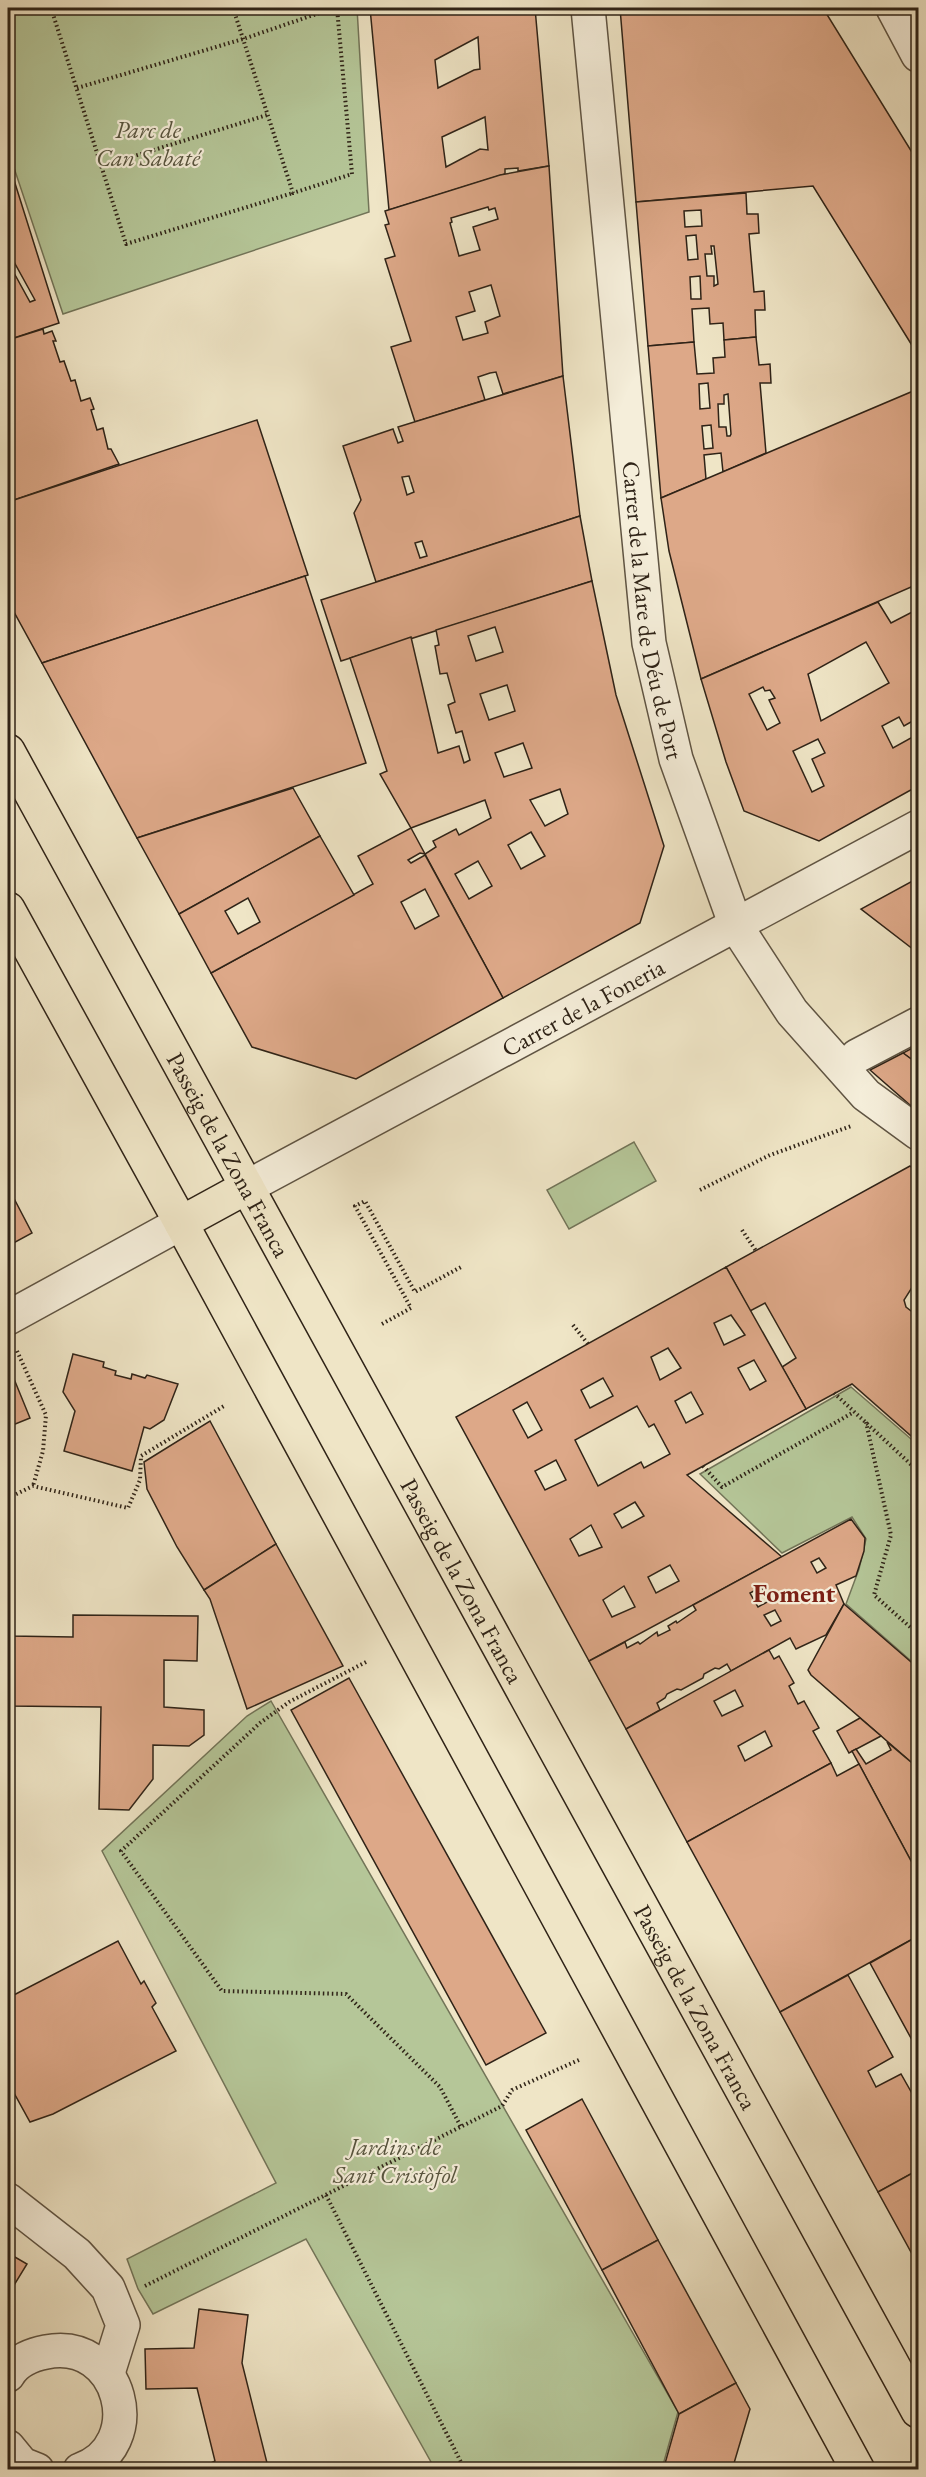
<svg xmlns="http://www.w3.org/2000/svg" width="926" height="2477" font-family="'EB Garamond',serif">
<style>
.green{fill:#b5c698;stroke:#727458;stroke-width:1.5}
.building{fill:#dda888;stroke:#2f2317;stroke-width:1.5;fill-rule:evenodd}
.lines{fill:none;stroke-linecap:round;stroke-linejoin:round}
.minor-casing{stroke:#5f5443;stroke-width:36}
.major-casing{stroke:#2f2317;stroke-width:36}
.path{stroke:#2f2317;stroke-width:4;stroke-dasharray:1.5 3;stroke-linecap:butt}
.minor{stroke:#f5eeda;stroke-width:33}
.major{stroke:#efe5c6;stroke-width:33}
.labels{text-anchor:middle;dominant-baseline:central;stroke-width:4.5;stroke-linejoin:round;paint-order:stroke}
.park-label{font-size:24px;font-style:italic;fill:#57543e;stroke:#f5eeda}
.street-label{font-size:24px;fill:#2f2317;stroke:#f5eeda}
.neighbourhood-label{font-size:26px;font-weight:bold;fill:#7a1f14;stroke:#f5eeda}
</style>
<rect width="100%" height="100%" fill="#efe5c6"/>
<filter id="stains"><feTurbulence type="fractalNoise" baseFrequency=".00333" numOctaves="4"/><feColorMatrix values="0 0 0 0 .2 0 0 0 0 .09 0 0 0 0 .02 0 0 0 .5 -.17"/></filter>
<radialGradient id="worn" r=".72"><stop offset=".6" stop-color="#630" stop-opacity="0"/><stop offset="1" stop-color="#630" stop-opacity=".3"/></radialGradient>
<!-- green -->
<g class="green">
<path d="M8,8H357L369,212L63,314L8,150Z"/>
<path d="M634,1142L656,1181L569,1229L547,1190Z"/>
<path d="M851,1387L918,1445V1667L846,1604L859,1569L866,1539L852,1517L782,1553L700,1474Z"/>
<path d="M271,1701L678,2412L663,2465L654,2469H435L306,2239L153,2314L138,2289L127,2259L276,2183L102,1851L247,1716Z"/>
</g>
<!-- building -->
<g class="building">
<path d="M370,8H535L549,166L518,171V168L505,169V174L389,210ZM478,37L480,69L474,70L438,88L435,60ZM485,117L488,150L480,149L446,167L442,137Z"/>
<path d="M620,8H823L918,162V355L813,186L636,202Z"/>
<path d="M8,161L59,323L8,340V262L30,302L35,300L8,251L14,248L8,237Z"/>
<path d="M549,166L563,376L503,394L496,372L490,373L478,377L485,400L415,422L391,347L411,341L385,259L395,256L385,225L389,224L385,211L500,175ZM488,207L489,210L495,208L498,219L473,227L480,250L459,256L450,223L452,222L451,218ZM491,285L500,316L485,322L488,333L463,340L456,317L475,311L469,292Z"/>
<path d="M746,193L747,214H758L759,233L749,234L754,292L764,291L765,310H755L756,337L724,340L723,323L710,324L709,308L692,309L694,342L648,346L636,202ZM701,210L702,226L685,227L684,211ZM696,235L698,259L688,260L686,236ZM711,246H714L718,284L714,286V276H707L705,254H712ZM700,276L701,299H691L690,277Z"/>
<path d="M43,329L44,334L52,331L56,341H53L60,362L64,361L71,381L75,380L81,401L90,398L94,409L91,410L97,430L103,428L108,449H111L119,464L8,502V340Z"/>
<path d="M756,337L759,365L770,364L771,383H760L766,453L723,472L721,453L704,455L706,479L661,498L648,346L694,342L697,374L714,373L713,358L725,357L724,340ZM708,383L710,408L700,409L699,384ZM728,394L731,434L730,436H727L726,427H719L718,404H724V395ZM711,425L713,448L704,449L702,426Z"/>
<path d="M563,376L580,516L376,582L354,513L361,500L343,446L393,429L398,443L403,441L398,427ZM409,476L414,492L407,495L402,477ZM422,541L427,556L420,558L415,543Z"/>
<path d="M918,389V584L701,679L669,551L661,498Z"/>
<path d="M257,420L308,575L42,663L8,601V502Z"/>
<path d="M580,516L592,581L341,661L321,600Z"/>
<path d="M305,576L366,763L137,838L42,663Z"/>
<path d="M592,581L616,695L664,846L640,923L503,998L425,854L436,847L433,841L456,829L459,835L491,818L485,800L411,828L380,774L387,771L350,658L411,637L438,753L459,746L464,763L470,760L462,731L456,733L448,705L455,702L447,673L440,674L435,646L439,645L436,630ZM495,627L503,652L476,661L468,636ZM507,685L515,711L489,720L480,694ZM523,743L532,768L504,777L495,753ZM560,789L568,814L545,826L530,800ZM531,832L545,856L521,869L508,845ZM478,861L492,886L469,899L455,874Z"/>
<path d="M918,584V612L911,587Z"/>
<path d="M878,602L891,623L918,609V718L904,726L899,717L882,726L893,748L918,734V786L819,841L744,811L726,762L701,679ZM866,642L889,683L821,721L808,674ZM763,687L765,691L770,690L775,698L769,700L780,723L767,730L749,694ZM818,739L825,753L812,759L824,786L812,792L793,751Z"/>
<path d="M293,788L320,836L179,914L137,838Z"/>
<path d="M411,828L425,854L420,853L408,860L411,863L425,855L503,998L356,1079L252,1047L211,973L373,884L358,856ZM425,889L439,916L415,929L401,902Z"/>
<path d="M320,836L354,895L211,973L179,914ZM248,898L260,922L238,934L225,911Z"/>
<path d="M918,878V953L861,909Z"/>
<path d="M918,1045V1064L903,1053Z"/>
<path d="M903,1053L918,1064V1112L870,1070Z"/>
<path d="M910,1166L918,1173V1278L904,1300L906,1307L915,1314L918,1309V1442L852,1384L806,1409L782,1367L796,1358L765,1303L750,1311L726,1267Z"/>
<path d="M8,1187L32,1233L8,1246Z"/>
<path d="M726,1267L806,1409L687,1475L782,1557L589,1661L456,1417ZM731,1315L745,1335L724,1345L714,1323ZM668,1348L681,1368L660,1380L651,1357ZM754,1360L766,1381L750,1390L738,1368ZM603,1378L613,1396L590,1408L581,1390ZM691,1392L703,1414L686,1423L675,1401ZM527,1402L542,1430L528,1438L513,1410ZM637,1406L649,1427L654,1424L670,1454L644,1468L641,1462L598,1486L575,1440ZM556,1460L566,1480L545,1490L535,1471ZM635,1502L644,1516L622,1528L614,1514ZM591,1525L602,1547L579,1556L570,1539ZM670,1565L679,1581L656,1593L648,1577ZM624,1586L635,1607L612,1617L603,1600Z"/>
<path d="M73,1354L104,1362L103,1367L116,1371L115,1375L131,1379L132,1374L145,1378L147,1375L178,1384L164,1420L150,1429L144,1427L132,1471L64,1451L75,1411L63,1392Z"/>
<path d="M12,1374L30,1418L8,1427V1375Z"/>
<path d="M210,1421L276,1544L204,1590L177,1547L147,1489L144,1462Z"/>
<path d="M851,1519L865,1538L864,1551L856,1576L836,1585L844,1604L826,1635L796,1649L790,1638L731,1671L727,1664L719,1669L715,1668L704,1674L703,1678L681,1690L677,1689L667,1694L665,1698L657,1703L660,1710L626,1729L589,1661L625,1642L627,1648L638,1642L640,1644L657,1632L658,1636L670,1630L668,1626L676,1621L677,1623L696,1610L693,1605ZM819,1558L826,1568L817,1573L811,1562ZM761,1587L769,1601L758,1607L750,1593ZM775,1610L781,1621L771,1626L764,1615Z"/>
<path d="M276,1544L343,1666L247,1709L210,1599L204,1590Z"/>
<path d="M8,1601H10V1636L73,1637V1615L198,1616L197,1661L164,1660V1707L204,1710V1735L189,1746L153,1745V1779L129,1810L99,1809L101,1707L8,1706Z"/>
<path d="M844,1604L918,1668V1768L811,1675L808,1670Z"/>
<path d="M769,1650L774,1659L779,1656L794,1683L789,1686L798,1704L804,1701L819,1728L813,1731L831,1763L687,1842L626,1729ZM735,1690L743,1706L722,1716L714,1701ZM765,1731L772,1746L745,1761L738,1746Z"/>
<path d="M349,1678L546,2033L486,2065L291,1710Z"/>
<path d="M860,1718L881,1736L849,1753L837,1731Z"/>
<path d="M887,1742L918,1768V1874L852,1751L856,1749L866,1764L891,1750Z"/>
<path d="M831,1763L837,1776L859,1764L918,1874V1936L780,2012L687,1842Z"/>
<path d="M918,1936V2051L870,1963Z"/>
<path d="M118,1941L141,1984L144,1981L156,2003L152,2007L176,2051L53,2114L30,2122L8,2082V1998Z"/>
<path d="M848,1975L893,2057L868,2071L876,2087L901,2074L918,2104V2170L878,2192L780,2012Z"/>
<path d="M582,2099L658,2240L602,2270L526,2130Z"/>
<path d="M918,2170V2262L917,2263L878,2192Z"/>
<path d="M658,2240L736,2383L679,2414L602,2270Z"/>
<path d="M8,2253L27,2264L8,2295Z"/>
<path d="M199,2309L248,2315L242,2363L267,2463L272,2470H197L215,2461L197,2388L146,2389L145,2349L194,2348Z"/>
<path d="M736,2383L750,2409L732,2470H666L664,2467L679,2414Z"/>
</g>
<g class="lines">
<defs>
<g id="minor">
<path id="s1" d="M588,8L649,643L676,759L736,926L792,1012L866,1095L918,1133"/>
<path d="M893,8L918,55"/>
<path d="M857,1056L918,1024"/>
<path id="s2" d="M247,1187L918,827"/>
<path d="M8,1318L181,1223"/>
<path d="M8,2200L77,2254L108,2288L123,2325L108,2373"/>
<path d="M8,2375C16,2361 30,2355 46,2352C122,2337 149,2446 80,2470"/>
<path d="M8,2447L22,2464L37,2470"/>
</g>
<g id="major">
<path id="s3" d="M8,751L918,2411"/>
<path d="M8,909L181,1223L858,2470"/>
<path d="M181,1223L247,1187"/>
</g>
</defs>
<!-- minor casing -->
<use href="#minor" class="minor-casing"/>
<!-- major casing -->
<use href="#major" class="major-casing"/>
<!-- path -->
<g class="path">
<path d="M51,8L126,244L293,193"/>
<path d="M233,8L293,193L352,174L337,8"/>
<path d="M306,8L309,16"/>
<path d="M77,88L243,39L334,8"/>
<path d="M102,166L267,115"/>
<path d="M8,709L12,717"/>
<path d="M8,1011L15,1008"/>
<path d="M700,1190L770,1155L851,1126"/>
<path d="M742,1230L756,1251"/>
<path d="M382,1324L411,1308L355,1206L365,1201L415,1292L461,1267"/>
<path d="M573,1325L588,1344"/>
<path d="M17,1351L46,1415L43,1451L33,1486"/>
<path d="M834,1393L918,1471"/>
<path d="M866,1422L891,1535L874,1595L918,1634"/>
<path d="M703,1466L722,1487L854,1412"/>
<path d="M8,1498L33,1486L128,1508L140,1480L141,1456L224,1406"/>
<path d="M366,1662L289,1702L260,1723L121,1851L222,1991L346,1994L440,2087L461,2127"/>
<path d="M326,2195L465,2470"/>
<path d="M145,2286L502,2106L512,2090L581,2059"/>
</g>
<!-- minor -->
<use href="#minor" class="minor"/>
<!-- major -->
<use href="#major" class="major"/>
</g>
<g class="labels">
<!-- park labels -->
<g class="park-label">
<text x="148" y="129">Parc de<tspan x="148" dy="28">Can Sabaté</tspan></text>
<text x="395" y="2146">Jardins de<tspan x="395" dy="28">Sant Cristòfol</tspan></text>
</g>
<!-- street labels -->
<g class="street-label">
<text stroke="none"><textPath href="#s1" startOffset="606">Carrer de la Mare de Déu de Port</textPath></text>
<text stroke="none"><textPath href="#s2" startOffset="381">Carrer de la Foneria</textPath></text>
<text stroke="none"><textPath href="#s3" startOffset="460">Passeig de la Zona Franca</textPath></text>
<text stroke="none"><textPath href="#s3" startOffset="946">Passeig de la Zona Franca</textPath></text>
<text stroke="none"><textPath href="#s3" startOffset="1432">Passeig de la Zona Franca</textPath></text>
</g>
<!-- neighbourhood labels -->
<g class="neighbourhood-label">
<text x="794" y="1593">Foment</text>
</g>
</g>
<!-- margin -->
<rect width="926" height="2477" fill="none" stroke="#efe5c6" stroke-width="30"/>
<rect x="9" y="9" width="908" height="2459" fill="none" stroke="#2f2317" stroke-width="3"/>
<rect x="15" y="15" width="896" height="2447" fill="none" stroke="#2f2317" stroke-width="1.5"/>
<rect width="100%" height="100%" filter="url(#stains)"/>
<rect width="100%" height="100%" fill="url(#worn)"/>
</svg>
